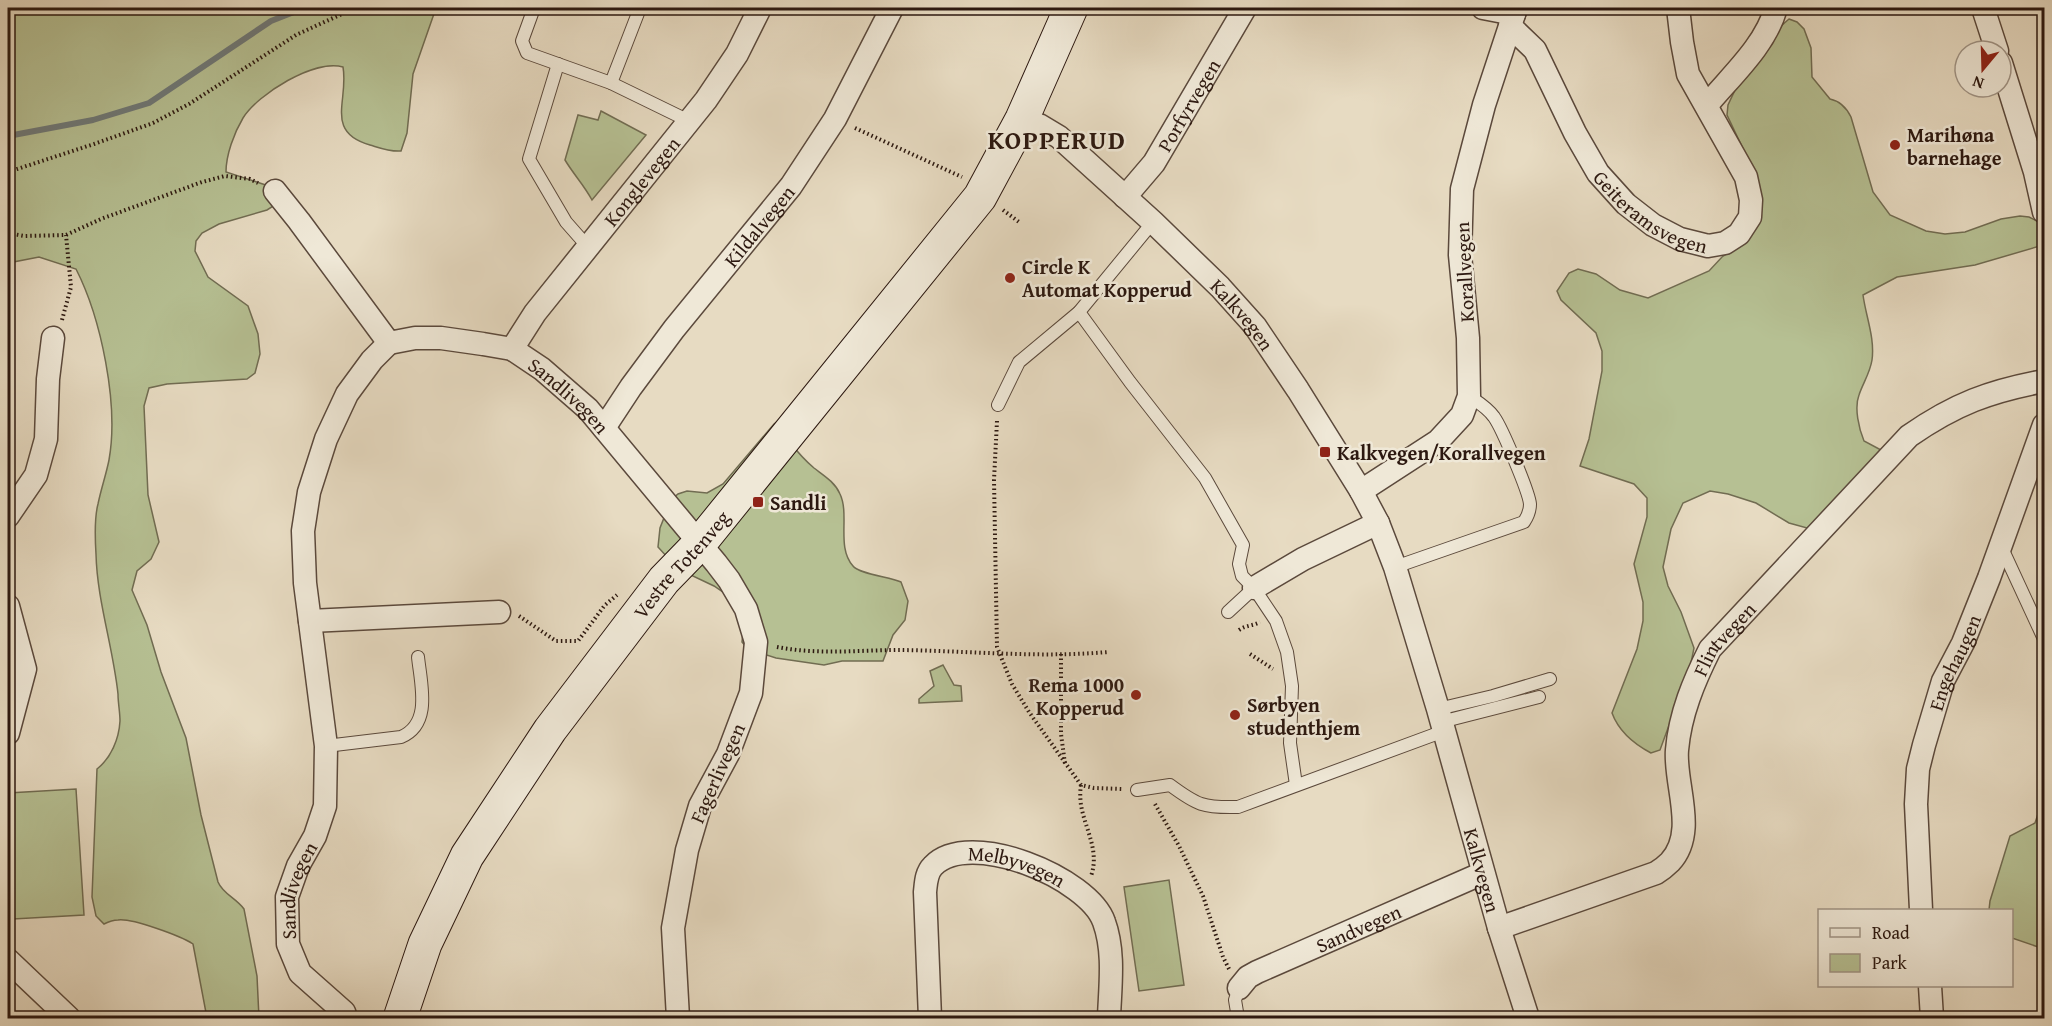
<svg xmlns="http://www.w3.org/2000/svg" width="2052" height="1026" font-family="'Gentium Book Plus',serif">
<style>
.green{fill:#b6c093;stroke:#716c52;stroke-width:1.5}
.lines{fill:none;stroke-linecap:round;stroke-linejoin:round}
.stream{stroke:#6f7978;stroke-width:6}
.service-casing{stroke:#5b493c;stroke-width:14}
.minor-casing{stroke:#5b493c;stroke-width:25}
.secondary-casing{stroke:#2c1810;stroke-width:35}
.path{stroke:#2c1810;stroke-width:4;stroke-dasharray:1.5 3;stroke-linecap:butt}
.service{stroke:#efe8d7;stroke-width:12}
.minor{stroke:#efe8d7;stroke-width:22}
.secondary{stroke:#efe8d7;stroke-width:33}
.poi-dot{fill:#8f2418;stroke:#efe8d7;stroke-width:2}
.labels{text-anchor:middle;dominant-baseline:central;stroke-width:5;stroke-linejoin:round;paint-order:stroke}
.street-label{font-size:20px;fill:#2c1810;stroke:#efe8d7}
.poi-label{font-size:20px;font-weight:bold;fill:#2c1810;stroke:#efe8d7;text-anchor:start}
.district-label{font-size:26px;font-weight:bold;letter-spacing:1.5px;fill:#2c1810;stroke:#efe8d7}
</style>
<rect width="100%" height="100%" fill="#e7dbc2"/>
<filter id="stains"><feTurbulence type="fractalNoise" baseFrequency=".00333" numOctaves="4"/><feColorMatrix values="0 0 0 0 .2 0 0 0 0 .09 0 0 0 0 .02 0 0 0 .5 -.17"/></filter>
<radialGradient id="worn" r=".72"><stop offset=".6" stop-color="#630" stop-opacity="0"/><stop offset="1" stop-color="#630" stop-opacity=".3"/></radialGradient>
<!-- green -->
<g class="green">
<path d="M8,8H436L413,74L407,133L401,151C390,152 380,148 370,145C324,132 349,100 343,67C314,59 258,94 243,118C234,133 226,155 226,172L272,187L275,205L267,210L219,224L202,233L196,241L195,251L208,277L248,306L258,334L260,354L255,373L247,379L167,384L149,388L144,406L148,495L159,542L151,559L137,571L132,590L147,625L161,672L186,738L201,815L218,882C223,894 236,898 244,909L257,976L259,1018H207L193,944C181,936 132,918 118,920C113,920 108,922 104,924L96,916L92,897L97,769C111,758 119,739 120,721C120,712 118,703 118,694C113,647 97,600 96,554C95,538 94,519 98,504C101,489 106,475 109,460C119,404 101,318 76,269L39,257L8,263Z"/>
<path d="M1789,19L1797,22L1804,29L1811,48L1812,77L1830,99C1840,101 1847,109 1851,117L1873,192L1890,215L1926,231L1945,234L1965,232L2001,219L2020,216L2029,217L2043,224L2044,229L2040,246L1975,265L1897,277L1863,295C1866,317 1875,338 1872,360C1870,373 1863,383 1859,395C1854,408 1859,429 1864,441L1881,450L1815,524L1807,528L1789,523L1756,503L1728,494L1710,491L1683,503L1671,529L1663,567L1668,586L1681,612L1694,648L1690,668L1660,750L1651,753C1634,744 1619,732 1612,713L1637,649L1643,621V602L1634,564L1647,517V498L1634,484L1580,466L1589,439L1602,371V351L1596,333L1561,300L1557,291L1569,273L1578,269L1596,274L1620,290L1648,298L1709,271L1722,257L1746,241L1756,176L1727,115L1728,105L1736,88L1749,73L1781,26Z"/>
<path d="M601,111L646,135L592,200C584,185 574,175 565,160L578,115L598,120Z"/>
<path d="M782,418C782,436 800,456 814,468C823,475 835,482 840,494C850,515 836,547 853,566C859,574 890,577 901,582L908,601L905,620L893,635L883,661H842L824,665L776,658L748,649L742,642L744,622L730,597L714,586L678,569L658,547L660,528L671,500L678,494L687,491L707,493L723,484L774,424Z"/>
<path d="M943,665L954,685L961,686L962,701L919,703V699L934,686L930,671Z"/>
<path d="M76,789L84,915L13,919L8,833V793Z"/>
<path d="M2044,804V949L2012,938V910H1989L1990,901L2010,836L2035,823L2041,805Z"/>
<path d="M1169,880L1184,985L1139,991L1124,887Z"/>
</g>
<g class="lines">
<!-- stream -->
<path class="stream" d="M8,136L93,120L149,103L271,21L304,8"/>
<defs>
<g id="service">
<path d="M534,8L522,41L527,53L611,83L689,121"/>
<path d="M558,64L529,159L566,222L588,247"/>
<path d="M611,83L640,8"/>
<path d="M1079,312L1130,382L1205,478L1243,545L1239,564L1242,576L1254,588L1276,621L1287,652L1292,686L1290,743L1296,785"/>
<path d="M998,405L1019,362L1079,312L1153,222"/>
<path d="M2001,546L2044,639"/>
<path d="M1395,567L1524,522C1528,516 1530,511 1530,504C1529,492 1502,428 1494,417C1488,408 1478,402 1469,396"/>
<path d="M1228,612L1254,588"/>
<path d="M1438,709L1493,696L1550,679"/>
<path d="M1441,722L1539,697"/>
<path d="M326,746L401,737C432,724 421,685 418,657"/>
<path d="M1137,790L1170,785C1197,805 1203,808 1238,807L1444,731"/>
<path d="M1238,1018L1235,1000L1239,988"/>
</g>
<g id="minor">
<path d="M1483,8L1514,14"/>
<path d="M1983,8L1997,51"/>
<path id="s1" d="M1510,26L1535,50L1575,133L1598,173L1626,204L1653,225L1680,239L1708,246L1725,243L1739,234L1750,217L1751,200L1746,177L1688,74L1682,42L1678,8"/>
<path d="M2001,63L2035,172L2044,212"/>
<path d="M1707,105C1732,75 1765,46 1776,8"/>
<path id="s2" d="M1022,119L1039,125L1059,137L1153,222L1220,287L1255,326L1298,390L1361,491L1378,523L1395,567L1438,709L1499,928L1528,1018"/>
<path id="s3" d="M275,191L299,221L389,343L415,338H441L483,344L512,349L542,369L588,409L716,563L729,580L746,609L756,642L751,693L728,754L700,806L687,850L673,928L678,1018"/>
<path id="s4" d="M1125,197L1154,163L1245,8"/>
<path id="s5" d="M512,349L535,313L706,100L737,54L760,8"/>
<path id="s6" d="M604,428L631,387L674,329L791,186L835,119L892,8"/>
<path d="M1361,491L1438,441L1462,415L1469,396L1468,338L1460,255L1462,189L1484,105L1516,8"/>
<path d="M8,516L36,475L46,439L48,379L53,338"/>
<path d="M1254,588L1303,559L1378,523"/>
<path d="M8,606L25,669L8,733"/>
<path d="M310,621L499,612"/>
<path id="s7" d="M1921,910L1916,804L1918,769L1924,745L1943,681L1963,643L1989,578L2044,425"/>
<path id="s8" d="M1499,928L1656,873C1661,870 1666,866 1670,862C1698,832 1674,784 1677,750C1680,714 1694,681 1710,649L1909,436C1955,404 1990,391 2044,381"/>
<path d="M8,960L69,1018"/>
<path d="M1930,986L1932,1018"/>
<path id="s9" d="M1239,988L1248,977L1257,972L1483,873"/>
<path id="s10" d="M346,1018L344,1012L300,973L288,944L287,897L298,866L315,836L325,806L326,746L305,583L303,531L309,492L326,439L347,394L372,360L389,343"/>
<path id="s11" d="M930,1018L925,892C926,883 926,873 933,866C969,828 1089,878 1104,922C1115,952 1110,987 1109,1018"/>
</g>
<g id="secondary">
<path id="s12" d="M400,1018L425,944L467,856L550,730L664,580L700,543L980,197L1022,119L1071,8"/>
</g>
</defs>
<!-- service casing -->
<use href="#service" class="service-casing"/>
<!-- minor casing -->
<use href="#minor" class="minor-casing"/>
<!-- secondary casing -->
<use href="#secondary" class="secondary-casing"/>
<!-- path -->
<g class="path">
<path d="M855,128L962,177"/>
<path d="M8,172L94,144L153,123L189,104L296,35L355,8"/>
<path d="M1003,210L1019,222"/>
<path d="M8,233L24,236L66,235L101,219L202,182L225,176L250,179L258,183"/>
<path d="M62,320L71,287L66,235"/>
<path d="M997,421L994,480L997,647L1012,684L1029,712L1081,785L1094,788L1122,789"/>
<path d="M519,616L556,641H578L605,605L617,595"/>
<path d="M1239,630C1246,625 1253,626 1260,622"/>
<path d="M777,647C818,655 860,650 901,650C970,651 1039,658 1108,652"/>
<path d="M1061,654V734L1065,764"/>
<path d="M1250,654L1273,669"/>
<path d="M1081,785C1080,791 1080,798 1081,805C1085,829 1100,851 1091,876"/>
<path d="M1155,804L1179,846L1203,896L1223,957L1229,969"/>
</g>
<!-- service -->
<use href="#service" class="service"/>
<!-- minor -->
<use href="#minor" class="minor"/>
<!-- secondary -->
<use href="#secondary" class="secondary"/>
</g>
<!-- markers -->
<g class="poi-dot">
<circle cx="1895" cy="145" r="6"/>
<circle cx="1010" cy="278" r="6"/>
<rect x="1319" y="446" width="12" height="12" rx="3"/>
<rect x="752" y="496" width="12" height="12" rx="3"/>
<circle cx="1136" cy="695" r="6"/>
<circle cx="1235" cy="715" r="6"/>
</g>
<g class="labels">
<!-- street labels -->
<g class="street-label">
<text stroke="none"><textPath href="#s4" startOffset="112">Porfyrvegen</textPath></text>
<text stroke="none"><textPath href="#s5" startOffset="212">Konglevegen</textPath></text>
<text stroke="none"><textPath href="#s1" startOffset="240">Geiteramsvegen</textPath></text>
<text stroke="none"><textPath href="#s6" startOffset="255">Kildalvegen</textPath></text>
<text transform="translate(1464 272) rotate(-93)">Korallvegen</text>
<text stroke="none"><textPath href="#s2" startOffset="297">Kalkvegen</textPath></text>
<text stroke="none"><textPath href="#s3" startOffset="388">Sandlivegen</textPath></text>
<text stroke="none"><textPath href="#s12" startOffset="538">Vestre Totenveg</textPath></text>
<text stroke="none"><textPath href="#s8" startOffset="423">Flintvegen</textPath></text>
<text stroke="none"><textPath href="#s7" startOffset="254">Engehaugen</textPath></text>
<text transform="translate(717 773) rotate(-66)">Fagerlivegen</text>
<text stroke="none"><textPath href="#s11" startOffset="243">Melbyvegen</textPath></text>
<text stroke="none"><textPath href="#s2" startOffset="909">Kalkvegen</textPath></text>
<text stroke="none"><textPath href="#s10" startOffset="152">Sandlivegen</textPath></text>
<text stroke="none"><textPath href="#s9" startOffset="135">Sandvegen</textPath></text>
</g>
<!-- poi labels -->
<g class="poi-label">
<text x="1907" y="134">Marihøna<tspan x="1907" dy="23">barnehage</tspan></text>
<text x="1022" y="266">Circle K<tspan x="1022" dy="23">Automat Kopperud</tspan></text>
<text x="1337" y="452">Kalkvegen/Korallvegen</text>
<text x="770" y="502">Sandli</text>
<text x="1124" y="684" text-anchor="end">Rema 1000<tspan x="1124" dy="23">Kopperud</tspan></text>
<text x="1247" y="704">Sørbyen<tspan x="1247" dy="23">studenthjem</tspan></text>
</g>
<!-- district labels -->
<g class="district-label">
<text x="1057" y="139">KOPPERUD</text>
</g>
</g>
<!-- margin -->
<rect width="2052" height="1026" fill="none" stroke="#e7dbc2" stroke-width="30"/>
<rect x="9" y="9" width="2034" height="1008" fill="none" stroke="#2c1810" stroke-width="3"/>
<rect x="15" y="15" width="2022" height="996" fill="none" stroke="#2c1810" stroke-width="1.5"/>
<!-- legend -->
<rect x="1818" y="909" width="195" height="78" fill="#efe8d7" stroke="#a19587" stroke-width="1.5"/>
<rect x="1830" y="928" width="30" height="9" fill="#efe8d7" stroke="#a19587" stroke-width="1.5"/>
<text x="1872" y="939" font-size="18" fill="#2c1810">Road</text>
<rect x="1830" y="954" width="30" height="18" fill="#b6c093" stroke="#a19587" stroke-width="1.5"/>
<text x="1872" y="969" font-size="18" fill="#2c1810">Park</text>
<!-- north arrow -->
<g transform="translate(1983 69) rotate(199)"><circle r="28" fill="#efe8d7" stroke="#a19587" stroke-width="1.5"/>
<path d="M0-4.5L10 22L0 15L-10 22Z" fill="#8f2418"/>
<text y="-9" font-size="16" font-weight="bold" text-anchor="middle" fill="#2c1810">N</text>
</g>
<rect width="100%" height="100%" filter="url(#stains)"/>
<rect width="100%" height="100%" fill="url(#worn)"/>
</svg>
